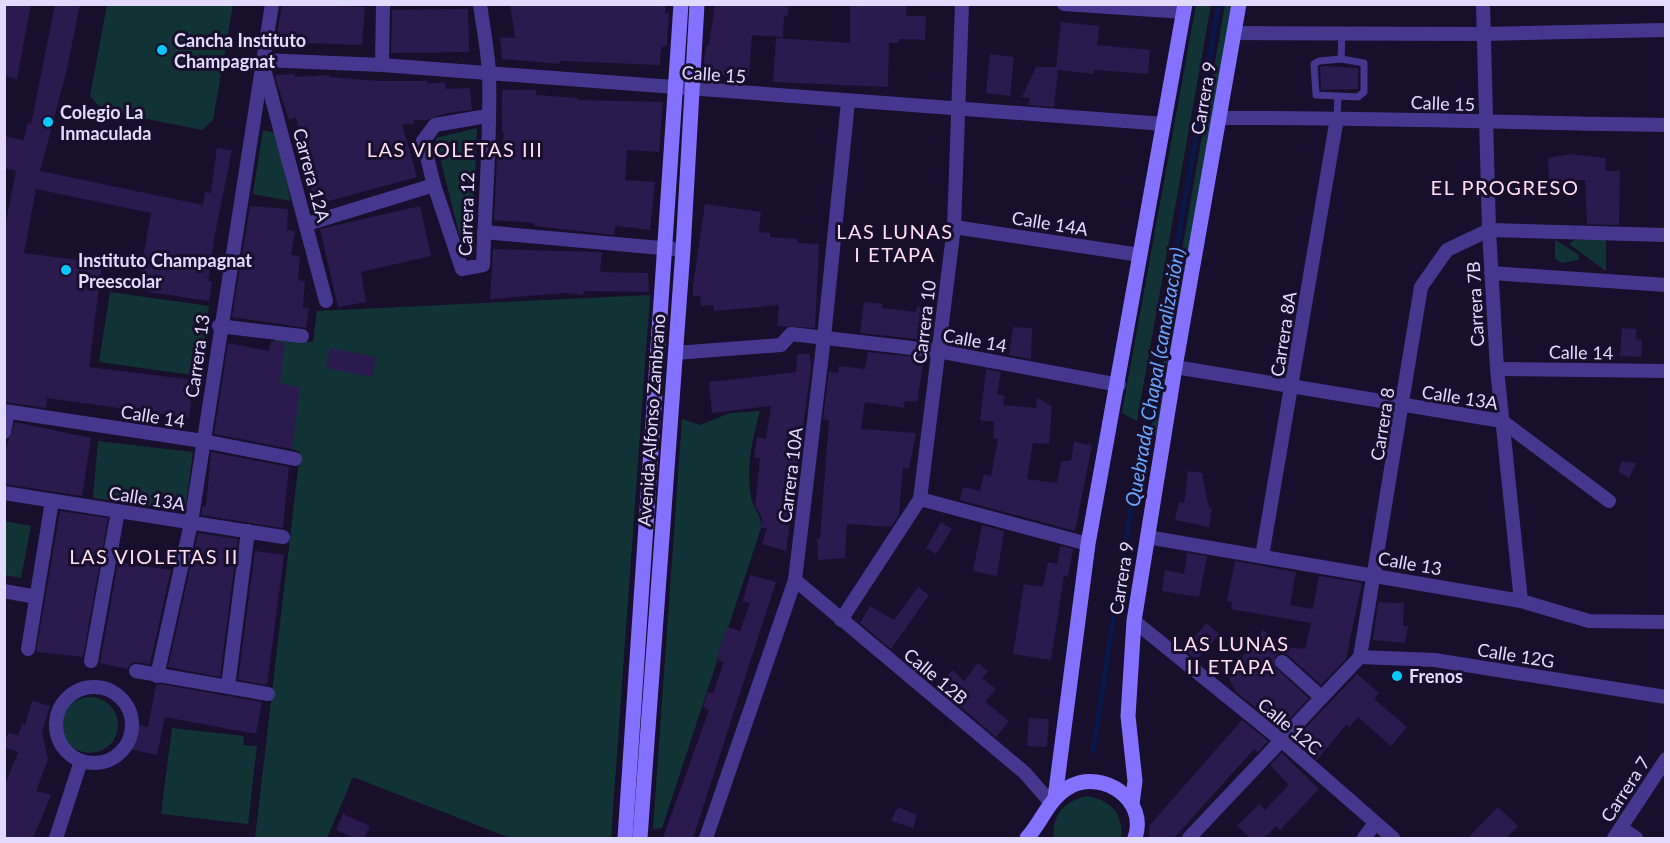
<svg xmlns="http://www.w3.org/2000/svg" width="1670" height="843" font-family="Lato,sans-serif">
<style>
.green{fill:#123336}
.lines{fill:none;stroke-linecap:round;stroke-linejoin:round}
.stream{stroke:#07184d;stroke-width:4.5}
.building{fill:#2b1a4e}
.lane{stroke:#45378e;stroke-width:7}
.street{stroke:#45378e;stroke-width:14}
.secondary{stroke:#8571ff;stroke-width:15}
.poi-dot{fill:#06c8ff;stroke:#170f2c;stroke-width:2}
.labels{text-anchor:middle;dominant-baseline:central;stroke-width:6;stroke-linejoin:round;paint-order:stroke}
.poi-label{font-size:18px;font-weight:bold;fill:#e2daff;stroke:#170f2c;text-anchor:start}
.street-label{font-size:18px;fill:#e2daff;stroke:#170f2c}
.neighbourhood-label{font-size:20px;letter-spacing:1.5px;fill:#ffdcee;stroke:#170f2c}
.water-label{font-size:20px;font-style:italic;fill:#68a7ff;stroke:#170f2c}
</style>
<rect width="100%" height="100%" fill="#170f2c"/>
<!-- green -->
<g class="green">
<path d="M107,5H233L213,120L202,130L102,110L90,96Z"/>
<path d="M1196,5H1211L1137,421L1122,413Z"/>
<path d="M1225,5H1234L1159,438L1150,433Z"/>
<path d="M477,128L472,245H462L435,138Z"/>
<path d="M263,130L275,133L291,201L253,194Z"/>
<path d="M1606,239V271L1569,244L1574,240Z"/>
<path d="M1555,240L1578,254L1579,260L1562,263L1555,259Z"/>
<path d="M110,292L209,306L199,376L99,362Z"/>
<path d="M650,295L611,838H510L353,777L327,838H255L300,452L282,445L265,392L275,338L313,342L317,311Z"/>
<path d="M760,411C752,439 746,468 751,497C753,509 762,514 761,528L662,828L653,829L682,419L700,425L730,413Z"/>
<path d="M98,441L193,452L185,511L93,498Z"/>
<path d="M4,521L31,526L21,578L5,575Z"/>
<circle cx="90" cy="725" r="28"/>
<path d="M172,728L244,736L243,745L257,746L248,824L161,814Z"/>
<path d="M1087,796C1110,800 1124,814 1121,838H1054C1051,815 1065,801 1087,796Z"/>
</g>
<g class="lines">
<!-- stream -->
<path class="stream" d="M1093,751L1123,556L1219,4"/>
</g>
<!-- building -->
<g class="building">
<path d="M4,4H31L17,79L4,76Z"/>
<path d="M55,4H80L67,69L40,171L203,205L205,192L211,193L217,148L232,150L215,234L208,281L212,282L209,301L137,290L151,213L36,189L24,253L102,263L89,367L194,380L189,418L47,398L46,408L4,402V231L16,171L4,168V136L24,140L27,123L31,124Z"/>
<path d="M282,4L365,7L362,45L276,42Z"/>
<path d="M510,4H666L665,13H669L667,45L661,48L660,65L560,61V64L502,59L500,37L515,38Z"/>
<path d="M715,4H789L788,15L784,16L783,37L752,35L749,77L705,74L704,59L706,45H709Z"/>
<path d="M850,4H907L906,16H926L925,40L899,39V43H889L888,87L773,82L776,38L850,43Z"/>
<path d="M468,9L469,52L391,53L392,10Z"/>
<path d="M1061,22L1099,26L1097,45L1150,50L1148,74L1094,70V74L1058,70L1054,107L1028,105L1030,98L1022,97L1036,67H1056Z"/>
<path d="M990,54L1014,57L1010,96L986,93Z"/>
<path d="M1325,66L1358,68V89L1321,90L1320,67Z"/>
<path d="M295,74V77L329,75V77L380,81H427V84L445,82L446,89L470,88L472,110L447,113L427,120H414V124H402L417,177L314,205L296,117L289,120L276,80V75Z"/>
<path d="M502,90H536V95L578,98V100L663,102L659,152L627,150L625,180L655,182L650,230L617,226L615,227L614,235L534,226V223L494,220L497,157H501L504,132H502Z"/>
<path d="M1570,154L1606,158L1605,171H1620L1619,225L1587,224L1585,180H1549L1548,158Z"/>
<path d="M705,204L761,212L759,232L770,233V237L797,239V243L819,244L815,328L777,326L779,305L714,311L713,305L701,306L700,296H693V285Z"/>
<path d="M250,206L288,209L287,230L295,231L291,255L300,256L298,280L305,281L303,308H309L306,328L232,317Z"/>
<path d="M420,206L431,256L361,272L366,302L338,307L320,229Z"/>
<path d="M493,249L602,252L600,272L648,273L649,292L584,291L583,295L566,293L490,299Z"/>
<path d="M864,302L883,304L882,308L916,312L917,307L929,309L925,340L860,333Z"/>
<path d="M1013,327L1032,328L1031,359L1009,355Z"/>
<path d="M1622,328L1636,329V339L1642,340L1641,357L1620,356Z"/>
<path d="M271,341L285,343L280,384L300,387L292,449L214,434L228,343L269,351Z"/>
<path d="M330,348L376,357L372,377L326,368Z"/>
<path d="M868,352L924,358L917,402L905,401L904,408L865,402L861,429L916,433L909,469L903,468L899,515L891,527L847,524L845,558L818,560L817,539L820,538L829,420L823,419L829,372L838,373L839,366L865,369Z"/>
<path d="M797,354H810L811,369L786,551L762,544L767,528H761L762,518L755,506L760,458L754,457L757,437L766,439L771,406L712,413L709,382L796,372Z"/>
<path d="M986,369L1001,372L997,394L1005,396L1003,405L1036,408L1037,398L1052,406L1049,444L1033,443L1027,479L1057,483L1061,462L1071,460L1074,442L1092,445L1075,531L960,500L963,487L980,491L984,474L991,476L998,439L993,438L994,422L980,420Z"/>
<path d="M15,422L91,438L82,496L4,484V454Z"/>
<path d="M211,452L289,467L283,528L201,515L203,506H206Z"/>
<path d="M1622,461L1636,463L1629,478L1618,472Z"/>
<path d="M1188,471L1202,473L1209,508H1212L1209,527L1175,520L1179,502L1184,503Z"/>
<path d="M60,511L108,518L83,657L36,652Z"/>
<path d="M941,522L952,529L936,554L926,548Z"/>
<path d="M982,525L1004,531L997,576L973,571Z"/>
<path d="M198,533L238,539L220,677L168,667Z"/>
<path d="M1060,546L1073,549L1068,577L1064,576L1051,660L1013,654L1024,584L1043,587L1048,562L1057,564Z"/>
<path d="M255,551L284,555L267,685L238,680Z"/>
<path d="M1187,553L1207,556L1199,597L1162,591L1165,570L1184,574Z"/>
<path d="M1235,561L1296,572L1290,605L1313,609L1319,576L1362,583L1346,659L1321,685L1288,655L1280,653L1275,656L1276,668L1309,698L1281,728L1235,691L1228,676L1263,630L1285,647L1305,649L1311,623L1231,609L1232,602L1227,601Z"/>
<path d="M118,562L171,570L150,664L133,662L127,669L100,663Z"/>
<path d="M750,575L776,582L693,838H663L709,710L703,707L708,692L713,693L724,662L716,659L727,627L740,631L750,603L743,601Z"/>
<path d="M918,587L929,595L891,649L860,623L870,606L894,620Z"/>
<path d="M1378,602L1404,603L1403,626H1408L1405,643L1373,640Z"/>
<path d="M1206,623L1219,634L1197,660L1184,650Z"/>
<path d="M978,663L988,671L982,678L996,689L985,702L1009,721L996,737L938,688L952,670L964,681Z"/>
<path d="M1357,674L1379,693L1374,699L1407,727L1391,746L1358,717L1349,727L1347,724L1317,760L1294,740Z"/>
<path d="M160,684L262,702L256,734L165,717L157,755L129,749L135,724L148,727L156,685Z"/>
<path d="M32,701L50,706L42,732L48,760L36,791L51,795L33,838H4V787L18,752L4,747V744L8,733L18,735L22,724L25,725Z"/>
<path d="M1029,718L1049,719L1047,747L1027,746Z"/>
<path d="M1242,720L1268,741L1258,752L1254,749L1174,838H1149V826Z"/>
<path d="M1282,753L1319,789L1280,830L1276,826L1264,838H1250L1237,826L1259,804L1265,810L1289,785L1270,765Z"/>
<path d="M898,807L917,815L913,828L891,821Z"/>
<path d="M1498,807L1518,826L1506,838H1468Z"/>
<path d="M343,814L370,826L364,838H355L336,830Z"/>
</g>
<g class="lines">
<!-- lane -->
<g class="lane">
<path d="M1341,59L1364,63V92L1358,97L1316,95L1314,64L1319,61Z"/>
<path d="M1341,59L1342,33"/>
<path d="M1337,118L1338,96"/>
</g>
<!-- street -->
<g class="street">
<path d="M480,4C483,27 488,51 489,74C491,137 485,201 483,265L462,269L434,185L423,141L435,125L487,116"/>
<path d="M1064,4L1184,12"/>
<path d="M1483,4L1489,230L1497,369L1521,601"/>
<path d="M1234,33L1483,34L1666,30"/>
<path d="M262,60L382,65L1164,124"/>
<path d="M263,65L326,301"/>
<path d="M382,65L383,4"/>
<path d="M1219,118C1368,117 1517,123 1666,125"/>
<path d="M307,224L434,185"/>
<path d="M954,227L1140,255"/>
<path d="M484,232L683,250"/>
<path d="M1491,273L1666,285"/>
<path d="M219,326L302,336"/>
<path d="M675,353L781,345L791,334L938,351L1119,385"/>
<path d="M1175,367L1502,421L1609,501"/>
<path d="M1497,369L1666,371"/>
<path d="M4,411L203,441L295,459"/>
<path d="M4,432L8,412"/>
<path d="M4,493L283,537"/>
<path d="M920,499L1088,544"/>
<path d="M1147,537L1521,601L1589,621L1666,622"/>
<path d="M1262,556L1337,118"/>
<path d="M795,580L1025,773L1051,803"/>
<path d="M4,591L36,597"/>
<path d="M841,620L920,499L954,227L962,4"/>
<path d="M1134,621L1281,740L1393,838"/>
<path d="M28,649L52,501"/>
<path d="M1360,657L1421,287L1447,250L1489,230L1666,235"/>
<path d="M1360,657L1435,660L1666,697"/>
<path d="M91,661L118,511"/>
<path d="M1282,662L1321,697"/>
<path d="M136,671L268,694"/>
<path d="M157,676L191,523L272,4"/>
<path d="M228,686L248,531"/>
<circle cx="94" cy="725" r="38"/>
<path d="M1622,829L1636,838"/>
<path d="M56,838L81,761"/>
<path d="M706,838L795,580L824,337L848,102"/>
<path d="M1189,838L1360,657"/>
<path d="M1364,838L1375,823"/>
<path d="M1614,838L1666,759"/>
</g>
<!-- secondary -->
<g class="secondary">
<path d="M1055,798L1088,544L1185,4"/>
<path d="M1132,804L1135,781L1128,716L1134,621L1175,367L1239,4"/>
<path d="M625,838L681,4"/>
<path d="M640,838L683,250L697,4"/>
<path d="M1027,838C1042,822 1049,797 1071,786C1104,770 1148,800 1135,838"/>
</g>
</g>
<!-- markers -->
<g class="poi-dot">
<circle cx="162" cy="50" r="6"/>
<circle cx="48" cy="122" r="6"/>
<circle cx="66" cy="270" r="6"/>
<circle cx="1397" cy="676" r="6"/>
</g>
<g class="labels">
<!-- poi labels -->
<g class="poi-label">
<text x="174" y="40">Cancha Instituto<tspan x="174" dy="21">Champagnat</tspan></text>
<text x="60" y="112">Colegio La<tspan x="60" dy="21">Inmaculada</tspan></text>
<text x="78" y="260">Instituto Champagnat<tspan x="78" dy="21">Preescolar</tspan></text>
<text x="1409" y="676">Frenos</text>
</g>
<!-- street labels -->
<g class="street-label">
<text transform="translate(714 74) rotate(4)">Calle 15</text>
<text transform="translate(1203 98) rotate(-80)">Carrera 9</text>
<text transform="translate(1443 103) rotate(2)">Calle 15</text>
<text transform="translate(312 175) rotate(75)">Carrera 12A</text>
<text transform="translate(466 214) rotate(-88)">Carrera 12</text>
<text transform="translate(1050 223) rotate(9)">Calle 14A</text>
<text transform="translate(1475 304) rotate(-93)">Carrera 7B</text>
<text transform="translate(924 322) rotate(-83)">Carrera 10</text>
<text transform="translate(1283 334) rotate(-81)">Carrera 8A</text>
<text transform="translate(975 340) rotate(10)">Calle 14</text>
<text transform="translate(1581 352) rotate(1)">Calle 14</text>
<text transform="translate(197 356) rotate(-82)">Carrera 13</text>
<text transform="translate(1460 397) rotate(9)">Calle 13A</text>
<text transform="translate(153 416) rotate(9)">Calle 14</text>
<text transform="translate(651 420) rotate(-86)">Avenida Alfonso Zambrano</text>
<text transform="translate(1382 424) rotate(-81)">Carrera 8</text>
<text transform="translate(790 475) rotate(-83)">Carrera 10A</text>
<text transform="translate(147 498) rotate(9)">Calle 13A</text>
<text transform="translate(1410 563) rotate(10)">Calle 13</text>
<text transform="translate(1121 578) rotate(-81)">Carrera 9</text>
<text transform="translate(1516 655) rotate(9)">Calle 12G</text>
<text transform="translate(936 676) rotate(40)">Calle 12B</text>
<text transform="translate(1290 726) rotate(40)">Calle 12C</text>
<text transform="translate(1625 789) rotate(-57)">Carrera 7</text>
</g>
<!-- neighbourhood labels -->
<g class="neighbourhood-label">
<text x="455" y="149">LAS VIOLETAS III</text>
<text x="1505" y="187">EL PROGRESO</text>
<text x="895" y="231">LAS LUNAS<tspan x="895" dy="23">I ETAPA</tspan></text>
<text x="154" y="556">LAS VIOLETAS II</text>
<text x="1231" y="643">LAS LUNAS<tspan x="1231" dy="23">II ETAPA</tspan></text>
</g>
<!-- water labels -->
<g class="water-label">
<text transform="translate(1154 377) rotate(-80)">Quebrada Chapal (canalización)</text>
</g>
</g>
<!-- border -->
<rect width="1670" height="843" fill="none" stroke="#e2daff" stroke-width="12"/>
</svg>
